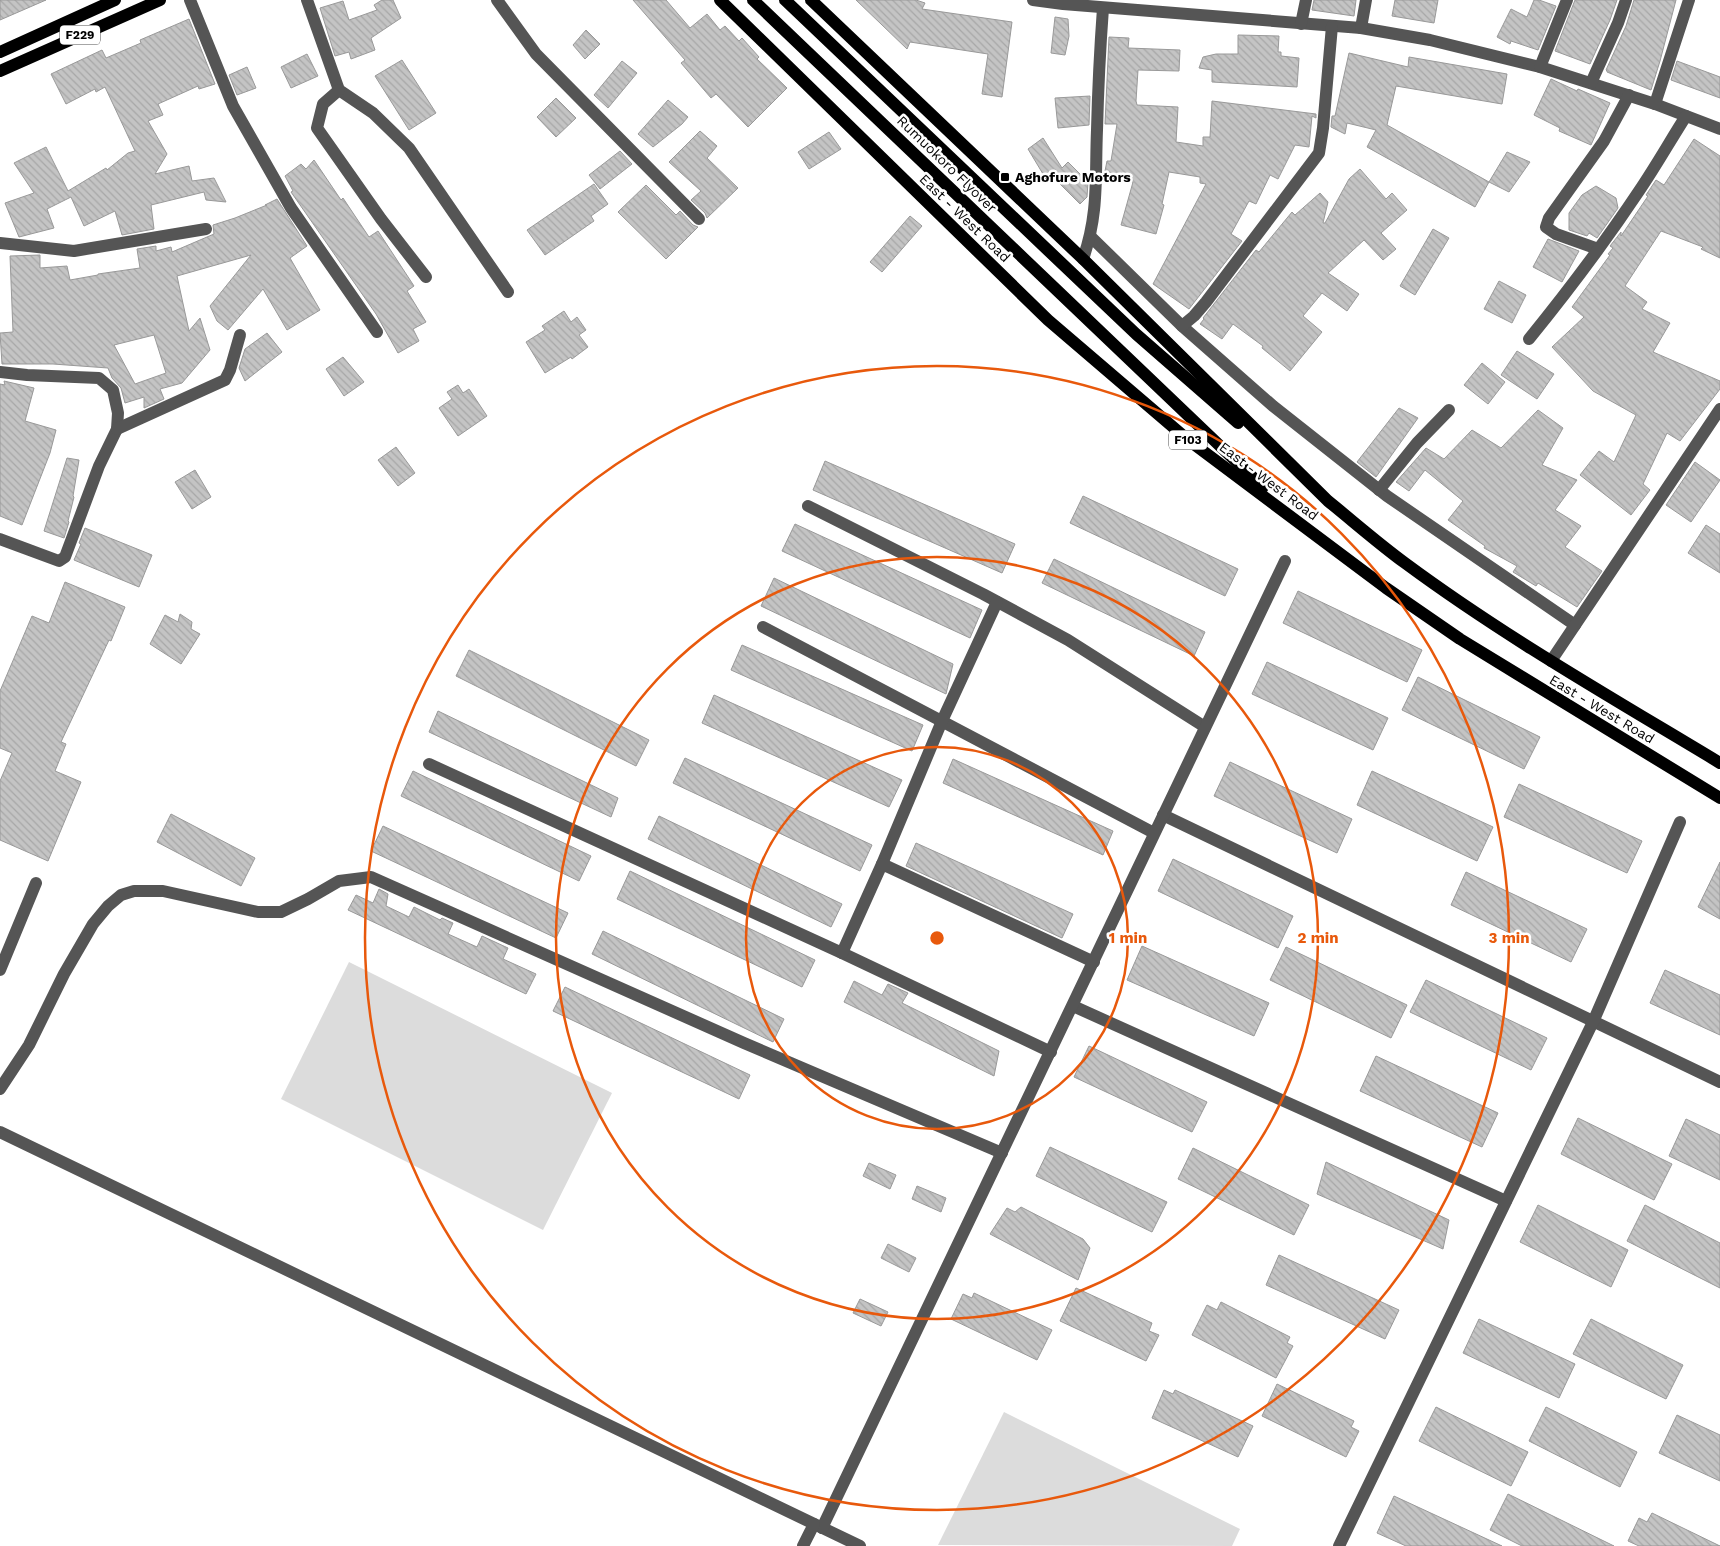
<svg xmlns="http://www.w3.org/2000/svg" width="1720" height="1546" viewBox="0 0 1720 1546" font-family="'Work Sans',sans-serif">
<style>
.pitch{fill:#dcdcdc}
.building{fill:url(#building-back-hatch);stroke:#999;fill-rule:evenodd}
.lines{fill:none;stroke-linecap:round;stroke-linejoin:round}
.minor{stroke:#555;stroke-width:12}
.major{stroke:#000;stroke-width:12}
.ring{fill:none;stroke:#e8590c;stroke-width:2.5}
.poi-dot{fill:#000;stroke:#fff;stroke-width:2}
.labels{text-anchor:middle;stroke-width:5;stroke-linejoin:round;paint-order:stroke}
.shield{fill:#fff;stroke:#4c4c4c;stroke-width:1}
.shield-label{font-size:12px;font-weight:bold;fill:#000}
.street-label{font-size:14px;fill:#000;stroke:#fff}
.poi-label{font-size:14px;font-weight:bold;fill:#000;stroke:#fff;text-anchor:start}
.centre{fill:#e8590c;stroke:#fff;stroke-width:2.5}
.ring-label{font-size:15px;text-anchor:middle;font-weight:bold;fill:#e8590c;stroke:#fff;stroke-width:5;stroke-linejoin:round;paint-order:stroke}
</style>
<defs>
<pattern id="building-back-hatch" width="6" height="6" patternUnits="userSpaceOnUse" patternTransform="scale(1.25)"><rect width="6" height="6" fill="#c4c4c4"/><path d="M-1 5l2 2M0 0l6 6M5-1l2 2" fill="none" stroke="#a7a7a7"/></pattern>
</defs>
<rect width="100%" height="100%" fill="#fff"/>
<g class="pitch">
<path d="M349,962L612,1093L543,1230L281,1099Z"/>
<path d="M1004,1412L1240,1529L1232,1546L938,1545Z"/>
</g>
<g class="building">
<path d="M0,0H46L0,20Z"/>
<path d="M382,0H393L401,18L371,38L375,50L351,59L349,52L335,56L320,8L343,1L349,20L377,10L374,5Z"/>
<path d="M633,0H666L690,28L707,14L720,30L725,26L739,41L742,38L759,57L757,59L787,88L748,127L716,94L711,98L681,63L685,60Z"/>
<path d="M856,0H916L925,3L922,9L1012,22L1002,97L982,94L988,54L910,42L907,49Z"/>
<path d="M1314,0H1356L1354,16L1312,10Z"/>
<path d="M1395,0H1438L1434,23L1392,16Z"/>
<path d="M1534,0H1539L1556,6L1538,50L1511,41L1510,44L1497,37L1511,9L1527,17Z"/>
<path d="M1575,0H1617L1610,20L1590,64L1555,51Z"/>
<path d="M1634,0H1676L1660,61L1651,90L1607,72V71L1606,70L1626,26Z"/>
<path d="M1055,17L1068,19L1069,36L1065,55L1051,53Z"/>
<path d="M189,19L215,84L199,89L198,86L158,104L163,115L148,121L167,154L155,174L189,166L192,181L214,178L226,202L206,200L204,192L151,205L154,229L122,235L115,211L84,226L71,197L47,209L54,228L19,237L5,203L34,193L14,163L46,147L68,191L106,168L107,170L128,153L135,151L105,87L96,92L95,89L66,104L51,74L102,50L106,58L141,43L140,40Z"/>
<path d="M586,30L600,44L585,59L573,45Z"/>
<path d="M1238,35L1279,36L1278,52H1281V56L1299,58L1297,87L1212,82V70L1199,68L1203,57L1216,54H1238Z"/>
<path d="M1109,37L1129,38L1128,48L1180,50L1179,71L1138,70L1136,101L1137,105L1178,107L1176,142L1203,146V137H1210L1212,101L1316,114V118L1312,116L1309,147L1295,145L1278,179L1270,175L1256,204L1249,201L1231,234L1242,241L1189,309L1153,284L1206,184L1200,183V177L1169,172L1162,204L1164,205L1156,234L1121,225L1133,182L1104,176L1107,161H1111L1117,124H1105Z"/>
<path d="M1349,53L1408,67L1409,57L1507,74L1502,104L1396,86L1387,125L1489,182L1475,207L1367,147L1376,130L1347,123L1345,134L1331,127L1332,116H1335Z"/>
<path d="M307,54L318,76L291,88L281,67Z"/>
<path d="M402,60L436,113L409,130L375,76Z"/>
<path d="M622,61L637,73L608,108L594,95Z"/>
<path d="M1677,61L1720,77V98L1671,80Z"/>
<path d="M247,67L256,88L237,95L229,75Z"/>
<path d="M1551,79L1577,91L1578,89L1610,103L1591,145L1559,131L1560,128L1534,115Z"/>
<path d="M1090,96L1089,125L1058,128L1055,98Z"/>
<path d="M556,98L576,118L556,137L537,117Z"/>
<path d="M668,100L688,117L682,124L653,147L638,134Z"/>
<path d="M700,131L717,146L707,158L738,188L707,218L705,213L691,200L701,191L669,162Z"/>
<path d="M829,132L841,149L809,169L798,152Z"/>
<path d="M1043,138L1062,168L1068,162L1088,182L1087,197L1080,204L1051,175L1046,179L1028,149Z"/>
<path d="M1694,139L1720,156V258L1701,249L1703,247L1661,231L1625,286L1647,302L1642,309L1670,323L1653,352L1720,381V389L1680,441L1667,433L1643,484L1650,490L1631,515L1580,475L1599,451L1614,462L1636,415L1593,391L1552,347L1584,317L1572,307L1610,255L1608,254L1613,248L1610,246L1621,232V236L1648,196L1646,195L1656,180L1664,185Z"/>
<path d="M620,151L632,164L600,189L589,175Z"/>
<path d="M1507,152L1530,162L1509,192L1489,182Z"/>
<path d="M314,160L341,200L343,198L369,237L378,231L414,286L407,291L426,322L413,329L419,341L398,353L376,314L291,192L293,191L285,176L301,164L306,169Z"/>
<path d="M1360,169L1386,199L1392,193L1407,210L1381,233L1396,249L1383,260L1364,240L1328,273L1359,294L1347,311L1322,293L1303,316L1322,332L1290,371L1262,348L1263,346L1233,324L1222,339L1200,324L1204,319L1203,318L1256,250L1259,252L1292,212L1295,215L1320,193L1328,202L1323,223H1325L1349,179Z"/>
<path d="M594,184L608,204L591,216L594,221L545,255L527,230Z"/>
<path d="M646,185L676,215L680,211L693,225L698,227L666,259L618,212Z"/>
<path d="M1596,186L1616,198L1618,208L1597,238L1589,233L1587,236L1569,230V213L1582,195Z"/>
<path d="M277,199L307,246L290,258L320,310L287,330L263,289L228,330L217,321L210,306L251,255L177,276L189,331L200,318L210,350L182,383L160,389L164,399L144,408V397L125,403L121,388L112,378L108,368L53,364H2L0,333L13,332L10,256L40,255V268L67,266L70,280L98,275V274L140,268L137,249L156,246V251L171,247L172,252L214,234L213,225L235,218L267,205H265ZM154,335L166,373L135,384L114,345Z"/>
<path d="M910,216L922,226L882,272L870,262Z"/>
<path d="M1433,229L1449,238L1415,295L1400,286Z"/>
<path d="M1548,239L1579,251L1562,282L1533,267Z"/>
<path d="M1499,281L1526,295L1512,323L1484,309Z"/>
<path d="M564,311L571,322L577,317L586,330L579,335L588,347L572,359L571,357L545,373L526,342L545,330L542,326Z"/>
<path d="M267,333L282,352L245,381L239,368L245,349Z"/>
<path d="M1517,351L1554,374L1537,399L1501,375Z"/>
<path d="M343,357L364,382L344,396L326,369Z"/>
<path d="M1482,363L1505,382L1488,404L1464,385Z"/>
<path d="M4,381L34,388L25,421L56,430L50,453L22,525L0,516V384L5,385Z"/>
<path d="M458,385L463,393L469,389L487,416L458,436L439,408L452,399L447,392Z"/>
<path d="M1399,408L1418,418L1376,477L1357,462Z"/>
<path d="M1538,410L1563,428L1542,465L1577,480L1555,510L1581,526L1565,547L1602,571L1577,607L1538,583L1536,586L1513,572L1517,566L1484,548L1485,546L1448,520L1463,501L1425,470L1409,491L1396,482L1426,448L1444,459L1472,430L1501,448Z"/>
<path d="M396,447L415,473L398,486L378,460Z"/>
<path d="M67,458L79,460L73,496L74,497L68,521L69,522L64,538L44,531Z"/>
<path d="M825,461L1015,544L1002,573L813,490Z"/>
<path d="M1695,462L1720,480L1691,522L1666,505Z"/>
<path d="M195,470L211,497L192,509L175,482Z"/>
<path d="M1083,496L1238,569L1225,596L1070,523Z"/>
<path d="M795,524L982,610L970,638L782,551Z"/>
<path d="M1706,525L1720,534V573L1688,553Z"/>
<path d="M85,528L152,555L139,587L74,560L81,544L79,543Z"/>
<path d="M1054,559L1205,632L1194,656L1042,583Z"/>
<path d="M774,578L953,664L946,694L761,606Z"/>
<path d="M65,582L125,607L111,641L109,640L61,742L66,744L55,771L81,782L48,861L0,840V781L12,753L0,748V691L32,616L49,623Z"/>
<path d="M1298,591L1422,650L1407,682L1283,623Z"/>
<path d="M180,614L192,622L191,629L200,634L181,664L150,644L165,615L178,622Z"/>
<path d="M742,645L923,725L912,751L731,670Z"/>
<path d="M469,650L649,740L636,766L456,676Z"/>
<path d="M1267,662L1388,718L1373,750L1252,694Z"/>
<path d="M1418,677L1540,737L1524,769L1402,710Z"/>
<path d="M714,695L902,780L889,807L702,723Z"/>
<path d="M438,711L618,798L611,817L429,732Z"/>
<path d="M685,758L872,845L860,871L673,783Z"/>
<path d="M953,759L1113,831L1103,855L943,783Z"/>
<path d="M1230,762L1352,819L1337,853L1214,796Z"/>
<path d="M413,771L591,856L579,881L401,796Z"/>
<path d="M1372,771L1493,827L1477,861L1357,805Z"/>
<path d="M1519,784L1642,841L1627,873L1504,817Z"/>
<path d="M171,814L255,858L241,886L157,842Z"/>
<path d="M659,816L842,904L831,927L648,839Z"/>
<path d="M383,826L568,913L556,938L371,851Z"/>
<path d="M916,843L1073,914L1062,938L906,866Z"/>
<path d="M1173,859L1293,916L1278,948L1158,891Z"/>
<path d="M1720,862V919L1698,907Z"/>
<path d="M630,871L815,960L802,987L617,899Z"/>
<path d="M1466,872L1587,929L1571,962L1451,905Z"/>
<path d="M379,889L388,894L386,906L409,917L414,907L440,920L442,918L453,923L448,934L477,947L482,936L508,948L503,959L536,974L526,994L348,910L356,895L373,903Z"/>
<path d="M603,931L784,1019L773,1042L592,954Z"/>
<path d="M1142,946L1269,1003L1254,1036L1127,980Z"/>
<path d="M1286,947L1407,1005L1391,1038L1270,980Z"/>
<path d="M1665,970L1720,995V1035L1650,1003Z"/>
<path d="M1426,980L1547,1038L1531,1070L1410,1012Z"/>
<path d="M854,981L882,995L888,984L908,993L902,1003L999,1051L994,1076L844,1002Z"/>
<path d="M565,987L750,1075L739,1099L553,1011Z"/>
<path d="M1089,1046L1207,1102L1192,1132L1074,1077Z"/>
<path d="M1376,1056L1498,1113L1482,1147L1360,1091Z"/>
<path d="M1578,1118L1672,1164L1654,1200L1561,1154Z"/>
<path d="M1686,1119L1720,1135V1180L1669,1156Z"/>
<path d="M1050,1147L1167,1202L1152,1232L1036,1176Z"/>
<path d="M1193,1148L1309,1205L1294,1235L1178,1179Z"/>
<path d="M1326,1162L1449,1220L1443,1249L1317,1194Z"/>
<path d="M869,1163L896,1175L890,1189L863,1176Z"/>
<path d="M917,1186L946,1198L941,1212L912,1199Z"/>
<path d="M1538,1205L1628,1250L1611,1287L1520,1242Z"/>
<path d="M1645,1205L1720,1243V1288L1627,1241Z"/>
<path d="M1021,1207L1083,1239L1090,1248L1078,1280L990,1234L1007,1208L1015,1212Z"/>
<path d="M888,1244L916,1258L909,1272L881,1258Z"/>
<path d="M1279,1255L1399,1310L1385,1339L1266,1285Z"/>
<path d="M1076,1288L1152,1323L1149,1331L1159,1335L1146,1361L1060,1321Z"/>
<path d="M974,1293L1052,1330L1037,1360L951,1319L963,1294L972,1298Z"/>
<path d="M860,1299L888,1312L881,1326L853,1313Z"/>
<path d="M1221,1302L1290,1337L1287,1343L1293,1346L1276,1378L1192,1335L1207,1305L1217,1310Z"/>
<path d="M1479,1319L1575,1364L1559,1398L1463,1353Z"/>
<path d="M1591,1319L1683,1365L1666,1399L1573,1354Z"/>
<path d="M1277,1384L1354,1421L1351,1427L1359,1431L1346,1457L1262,1416Z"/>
<path d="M1164,1390L1173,1394L1175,1390L1253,1426L1238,1457L1152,1418Z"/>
<path d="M1436,1407L1528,1452L1511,1486L1419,1441Z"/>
<path d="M1546,1407L1637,1452L1620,1487L1529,1441Z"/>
<path d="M1677,1415L1720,1435V1481L1659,1453Z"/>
<path d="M1508,1494L1614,1546H1522L1490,1530Z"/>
<path d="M1394,1496L1502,1546H1406L1377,1533Z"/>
<path d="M1652,1513L1720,1546H1639L1628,1541L1639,1518L1647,1522Z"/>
</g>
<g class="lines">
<g class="minor">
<path d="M190,0L233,106L291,208L377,332"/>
<path d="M307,0L339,90L373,113L409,148L508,292"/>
<path d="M497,0L536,54L699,219"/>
<path d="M1033,0L1063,4L1361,28L1430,40L1540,67L1655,104L1720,129"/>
<path d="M1301,24L1306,0"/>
<path d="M1361,28L1366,0"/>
<path d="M1540,67L1567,0"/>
<path d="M1591,83L1618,23L1626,0"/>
<path d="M339,90L323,104L317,128L381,219L426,277"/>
<path d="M1655,104L1689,0"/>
<path d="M1091,237L1182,326L1273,406L1387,496L1575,625"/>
<path d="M0,243L74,251L206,229"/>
<path d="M1598,249L1556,234L1546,227L1549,218L1604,141L1629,95"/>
<path d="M1083,259C1099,213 1095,178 1097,130C1098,89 1100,49 1103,8"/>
<path d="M1182,326L1194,316L1206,302L1319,153L1323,128L1332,26"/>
<path d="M1529,339C1568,291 1605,242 1639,191C1656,166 1670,141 1686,116"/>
<path d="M0,372L27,375L99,378L113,390L118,413L117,429L99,466L65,557L59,561L0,539"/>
<path d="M117,429L225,380L230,370L240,335"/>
<path d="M1379,490L1417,443L1449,410"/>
<path d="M808,506L983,594L1068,640L1205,727"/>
<path d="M763,627L1154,833"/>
<path d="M1551,661L1720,409"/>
<path d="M429,764L842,953L1051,1052"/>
<path d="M1163,815L1720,1082"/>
<path d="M882,864L942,721L997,602"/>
<path d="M842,953L882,864L1094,962"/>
<path d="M0,970L36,883"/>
<path d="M1073,1006L1506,1201"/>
<path d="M0,1089L29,1045L64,974L93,924L108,906L121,895L134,891H163L258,912H281L308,899L339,881L371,877L744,1043L1002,1153"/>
<path d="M0,1132L860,1546"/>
<path d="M822,1528L1285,561"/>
<path d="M803,1546L814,1524"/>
<path d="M1339,1546L1593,1022L1680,822"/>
</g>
<g class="major">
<path d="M720,0L1048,320L1187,439L1386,588L1460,639L1720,798"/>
<path d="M753,0L1263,487"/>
<path d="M785,0L1136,334L1238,423"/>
<path d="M811,0L1083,259L1328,501C1354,522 1379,544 1405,563C1505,637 1614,699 1720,763"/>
<path d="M0,52L115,0"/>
<path d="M0,71L160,0"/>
</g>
</g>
<g class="ring">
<circle cx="937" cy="938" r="191"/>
<circle cx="937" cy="938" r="381"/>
<circle cx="937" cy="938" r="572"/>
</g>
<rect class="poi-dot" x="1000" y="172" width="10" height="10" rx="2.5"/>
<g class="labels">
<g class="shield">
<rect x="60" y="25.5" width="40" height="19" rx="4"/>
<rect x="1169" y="430.5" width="38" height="19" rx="4"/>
</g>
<g class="shield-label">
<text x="80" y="39">F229</text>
<text x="1188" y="444">F103</text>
</g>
<g class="street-label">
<text transform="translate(947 164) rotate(44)" y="5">Rumuokoro Flyover</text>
<text transform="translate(965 218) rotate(44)" y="5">East - West Road</text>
<text transform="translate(1269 481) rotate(37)" y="5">East - West Road</text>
<text transform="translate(1602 709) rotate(31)" y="5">East - West Road</text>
</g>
<g class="poi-label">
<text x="1015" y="182">Aghofure Motors</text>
</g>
</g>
<circle cx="937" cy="938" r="8" class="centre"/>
<g class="ring-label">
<text x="1128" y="943">1 min</text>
<text x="1318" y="943">2 min</text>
<text x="1509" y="943">3 min</text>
</g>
</svg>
